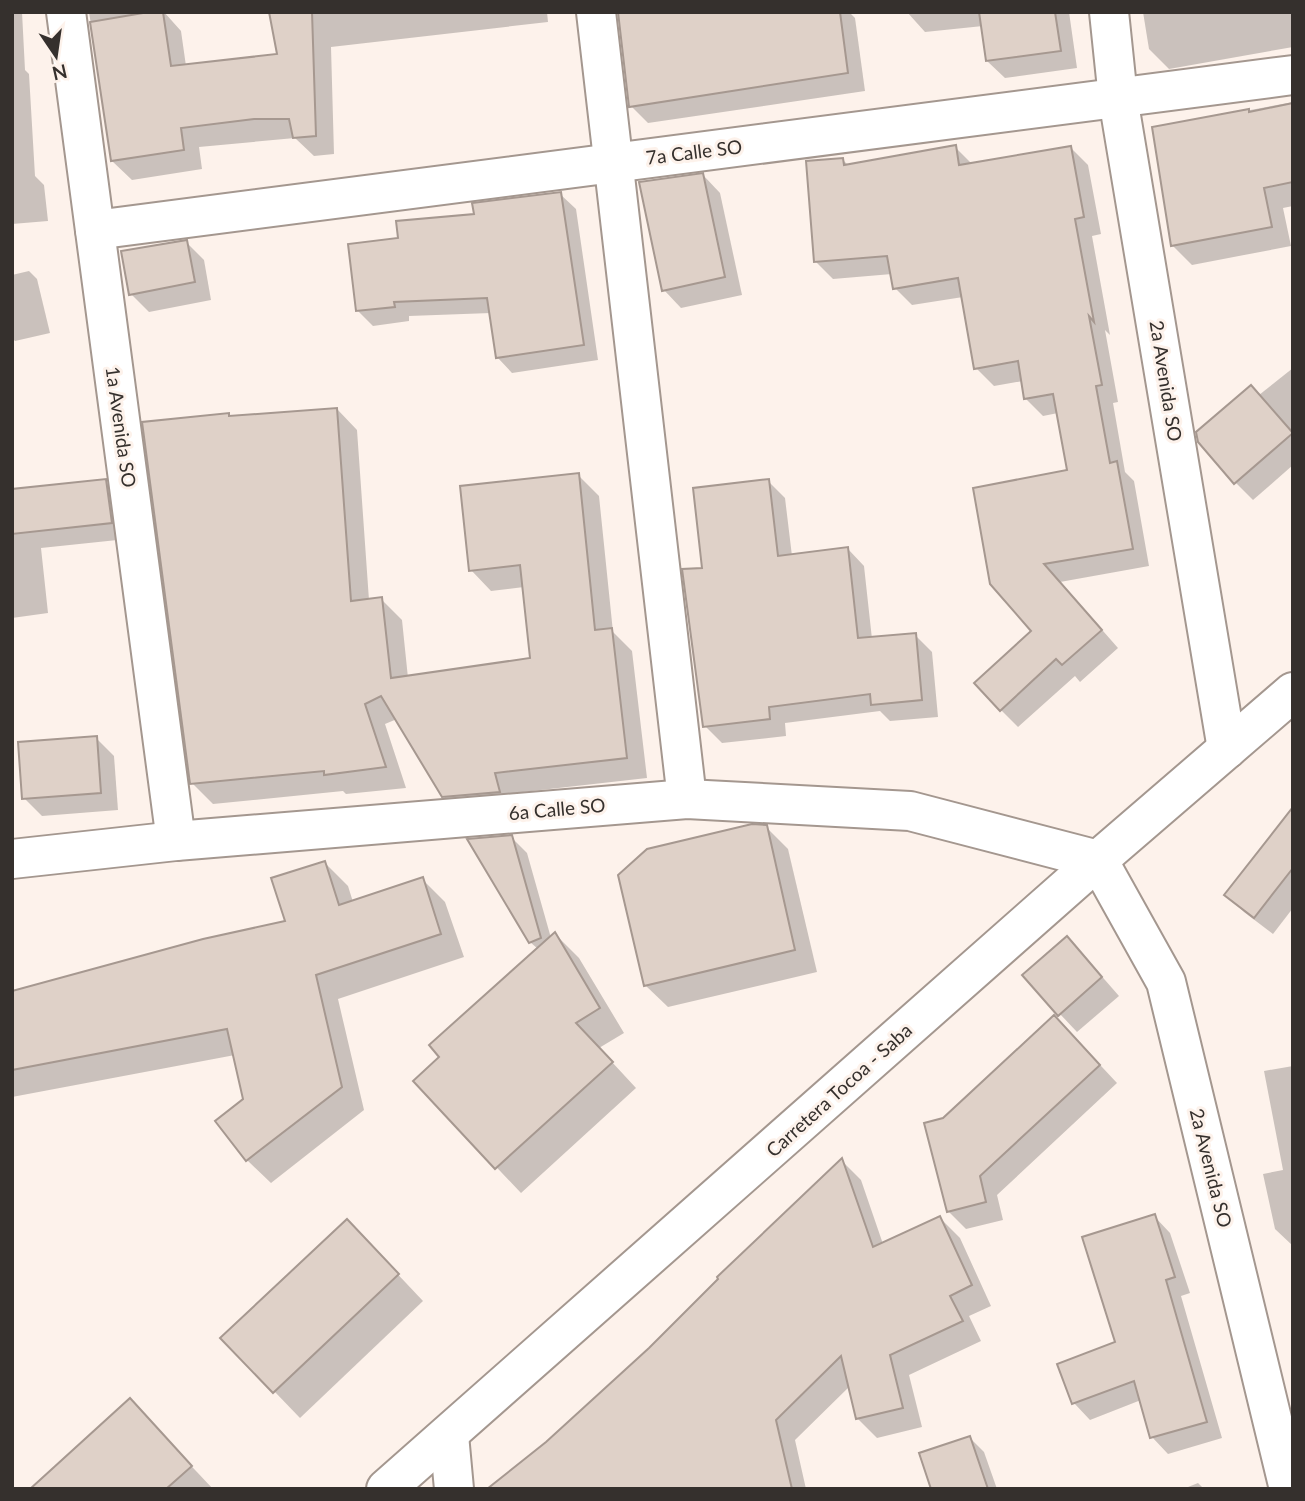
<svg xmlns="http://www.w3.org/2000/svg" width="1305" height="1501" viewBox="0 0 1305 1501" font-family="Lato,sans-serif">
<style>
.shadow{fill:#0003}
.building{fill:#dfd1c8;stroke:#a69890;stroke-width:2}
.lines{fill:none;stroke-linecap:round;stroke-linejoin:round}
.minor-casing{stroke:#a4978f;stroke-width:42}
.primary-casing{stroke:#a4978f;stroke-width:42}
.minor{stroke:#fff;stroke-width:38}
.primary{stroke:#fff;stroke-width:38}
.labels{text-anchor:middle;stroke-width:6;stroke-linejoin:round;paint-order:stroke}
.street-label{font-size:19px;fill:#35302d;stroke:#fdf2eb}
</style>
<rect width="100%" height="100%" fill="#fdf2eb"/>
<g class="shadow">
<path d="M12,12H22L25,70L29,74L35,176L44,185L48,221L12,224Z"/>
<path d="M89,12H164L181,31L186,66L279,55L271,12H547L548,22L331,47L334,154L314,156L295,138L199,147L202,169L132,180L112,161Z"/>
<path d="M757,12H849L855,18L865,91L648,123L631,106Z"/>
<path d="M907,12H1069L1077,68L1005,78L987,61L983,26L925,32Z"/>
<path d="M1143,12H1293V47L1169,69L1149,49Z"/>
<path d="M1293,102V206L1283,208L1291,246L1192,265L1172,245L1154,128Z"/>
<path d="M955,147L973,165L1070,147L1088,165L1101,234L1092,236L1110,335L1105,330L1118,402L1113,403L1125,472L1134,481L1149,566L1060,582L1118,648L1080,682L1075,676L1018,727L1001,710L1034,631L991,583L1069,472L1058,413L1043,416L1026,399L1023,381L994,386L976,368L963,297L912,305L895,288L892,274L833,279L815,261L843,160L849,166Z"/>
<path d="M703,175L720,193L742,295L681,308L664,290Z"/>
<path d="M560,194L576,209L598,360L512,373L497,357L491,313L409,316V321L373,326L358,311L400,240L476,216Z"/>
<path d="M186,242L204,260L211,300L149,312L131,294Z"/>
<path d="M29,271L37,279L50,333L15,341L12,338V275Z"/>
<path d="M1293,368V465L1253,500L1235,482L1259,395Z"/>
<path d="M337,409L357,430L369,600L381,599L402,620L408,678L532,660L524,587L491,591L471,570L578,475L599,496L613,632L632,651L647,778L514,793L520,813L464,817L443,796L397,719L385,724L406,788L346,794L343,791L213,804L192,783L228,415L232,418Z"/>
<path d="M105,481L122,498L127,539L41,548L48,613L12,618V491Z"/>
<path d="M768,481L785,498L792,556L848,549L864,566L872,639L915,635L932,652L938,717L890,721L880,711L785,723L786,736L722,743L705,726L704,569Z"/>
<path d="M96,738L114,756L118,810L42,816L24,798Z"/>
<path d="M766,827L788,849L817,972L668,1007L645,985Z"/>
<path d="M511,837L527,853L551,938L555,934L579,958L624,1033L599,1048L636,1088L521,1193L415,1081L441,1058L538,949L530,942Z"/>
<path d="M1293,852V908L1273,934L1244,912L1227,895Z"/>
<path d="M325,863L348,886L353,902L422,879L445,902L464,957L338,999L364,1110L271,1183L247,1160L217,1121L245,1100L235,1055L12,1097V993L287,923Z"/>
<path d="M1084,956L1119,996L1077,1032L1060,1014Z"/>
<path d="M1072,1035L1117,1083L997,1195L1003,1220L966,1229L948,1211L943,1120Z"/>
<path d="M1293,1066V1246L1275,1229L1263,1174L1283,1170L1264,1071Z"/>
<path d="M842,1161L861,1180L883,1244L940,1218L960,1238L991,1306L969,1316L981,1341L909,1375L922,1427L877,1438L857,1418L850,1386L795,1440L806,1489H729L547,1443L650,1349Z"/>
<path d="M1154,1216L1170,1233L1190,1293L1181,1296L1222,1438L1168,1454L1152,1437L1141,1400L1090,1420L1074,1403L1060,1365L1118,1343Z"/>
<path d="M372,1247L423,1301L300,1418L223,1338Z"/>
<path d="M130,1401L213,1489H32Z"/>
<path d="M970,1438L984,1452L997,1489H933Z"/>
<path d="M1198,1483L1204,1489H1183Z"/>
</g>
<g class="building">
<path d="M149,12H163L171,66L277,54L269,12H312L316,136L293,138L289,119H254L181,128L184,150L111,161L90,22Z"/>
<path d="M618,12H840L848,73L629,107Z"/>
<path d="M979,12H1055L1061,51L986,61Z"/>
<path d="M1293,103V182L1264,188L1272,227L1171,246L1152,127L1249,109V112Z"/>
<path d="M956,145L959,165L1071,146L1084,217L1075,219L1094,322L1089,316L1102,385L1096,386L1110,463L1117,461L1133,549L1044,564L1102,630L1062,665L1056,659L1000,711L974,683L1031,631L990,584L973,488L1067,470L1053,394L1024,399L1018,361L974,369L958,278L893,289L887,256L814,262L806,161L843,158L844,165Z"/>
<path d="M703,173L725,277L662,291L639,182Z"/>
<path d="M561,192L584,345L496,358L487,298L394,302L395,307L356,311L348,244L398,238L396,221L474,214L472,203Z"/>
<path d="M187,240L195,282L129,295L121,251Z"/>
<path d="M1251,385L1293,433L1234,484L1198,442L1196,432Z"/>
<path d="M337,408L351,601L382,597L391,678L530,658L520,565L469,571L460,486L579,473L595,630L612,628L627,758L495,773L500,792L442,797L381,696L365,704L386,767L324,775V771L190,784L142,422L229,413V416Z"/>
<path d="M106,479L112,523L12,534V489Z"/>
<path d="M769,479L778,556L848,547L858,638L916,633L922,700L871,705L870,694L769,707L770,719L703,727L682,569L702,568L693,488Z"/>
<path d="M97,736L101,793L22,799L18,742Z"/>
<path d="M1293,807V868L1254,918L1224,895Z"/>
<path d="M752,824L767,825L795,950L644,986L618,875L647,849Z"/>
<path d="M512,835L541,938L529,943L467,839Z"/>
<path d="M325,861L339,905L423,877L441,934L316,975L342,1087L246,1161L215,1121L243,1099L227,1029L12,1070V991L203,939L285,921L271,878Z"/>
<path d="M555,932L600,1008L576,1023L613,1062L495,1169L413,1081L439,1057L429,1045Z"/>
<path d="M1067,936L1102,977L1058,1016L1022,975Z"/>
<path d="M1054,1015L1100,1065L980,1176L986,1202L947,1212L924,1123L943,1118Z"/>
<path d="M842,1158L873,1247L940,1216L972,1285L950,1296L963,1321L890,1355L903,1408L856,1419L841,1356L776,1420L792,1489H487L546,1442L649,1348L718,1279L717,1277Z"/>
<path d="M1155,1214L1175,1277L1166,1280L1207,1422L1150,1438L1134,1381L1072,1404L1057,1364L1115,1342L1082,1237Z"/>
<path d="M347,1219L399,1274L273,1393L220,1338Z"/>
<path d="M130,1398L192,1466L166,1489H30Z"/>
<path d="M970,1436L988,1489H931L919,1453Z"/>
</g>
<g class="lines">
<g class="minor-casing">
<g id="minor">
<path d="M66,12L176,841"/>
<path d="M596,12L687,799"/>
<path d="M1109,12L1118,98L1227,749"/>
<path d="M95,230L1293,75"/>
<path d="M12,859L176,841L687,799L910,811L1098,860L1166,982L1289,1489"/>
<path d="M449,1435L454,1489"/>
</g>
</g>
<g class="primary-casing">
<path id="primary" d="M386,1489L1098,860L1293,692"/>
</g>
<use href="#minor" class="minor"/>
<use href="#primary" class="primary"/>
</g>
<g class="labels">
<g class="street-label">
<text transform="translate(694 152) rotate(-7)" y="7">7a Calle SO</text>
<text transform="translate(1166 381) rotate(81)" y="7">2a Avenida SO</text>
<text transform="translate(121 427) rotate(82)" y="7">1a Avenida SO</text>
<text transform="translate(557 809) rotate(-5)" y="7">6a Calle SO</text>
<text transform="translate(839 1090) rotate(-42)" y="7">Carretera Tocoa - Saba</text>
<text transform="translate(1211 1168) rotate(76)" y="7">2a Avenida SO</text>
</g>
</g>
<rect width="1305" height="1501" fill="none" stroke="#35302d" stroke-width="28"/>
<g transform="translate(56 56) rotate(167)" stroke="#fdf2eb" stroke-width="5" paint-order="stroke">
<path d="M0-5L12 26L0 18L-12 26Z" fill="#35302d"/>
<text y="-10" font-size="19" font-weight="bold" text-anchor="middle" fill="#35302d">N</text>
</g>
</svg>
